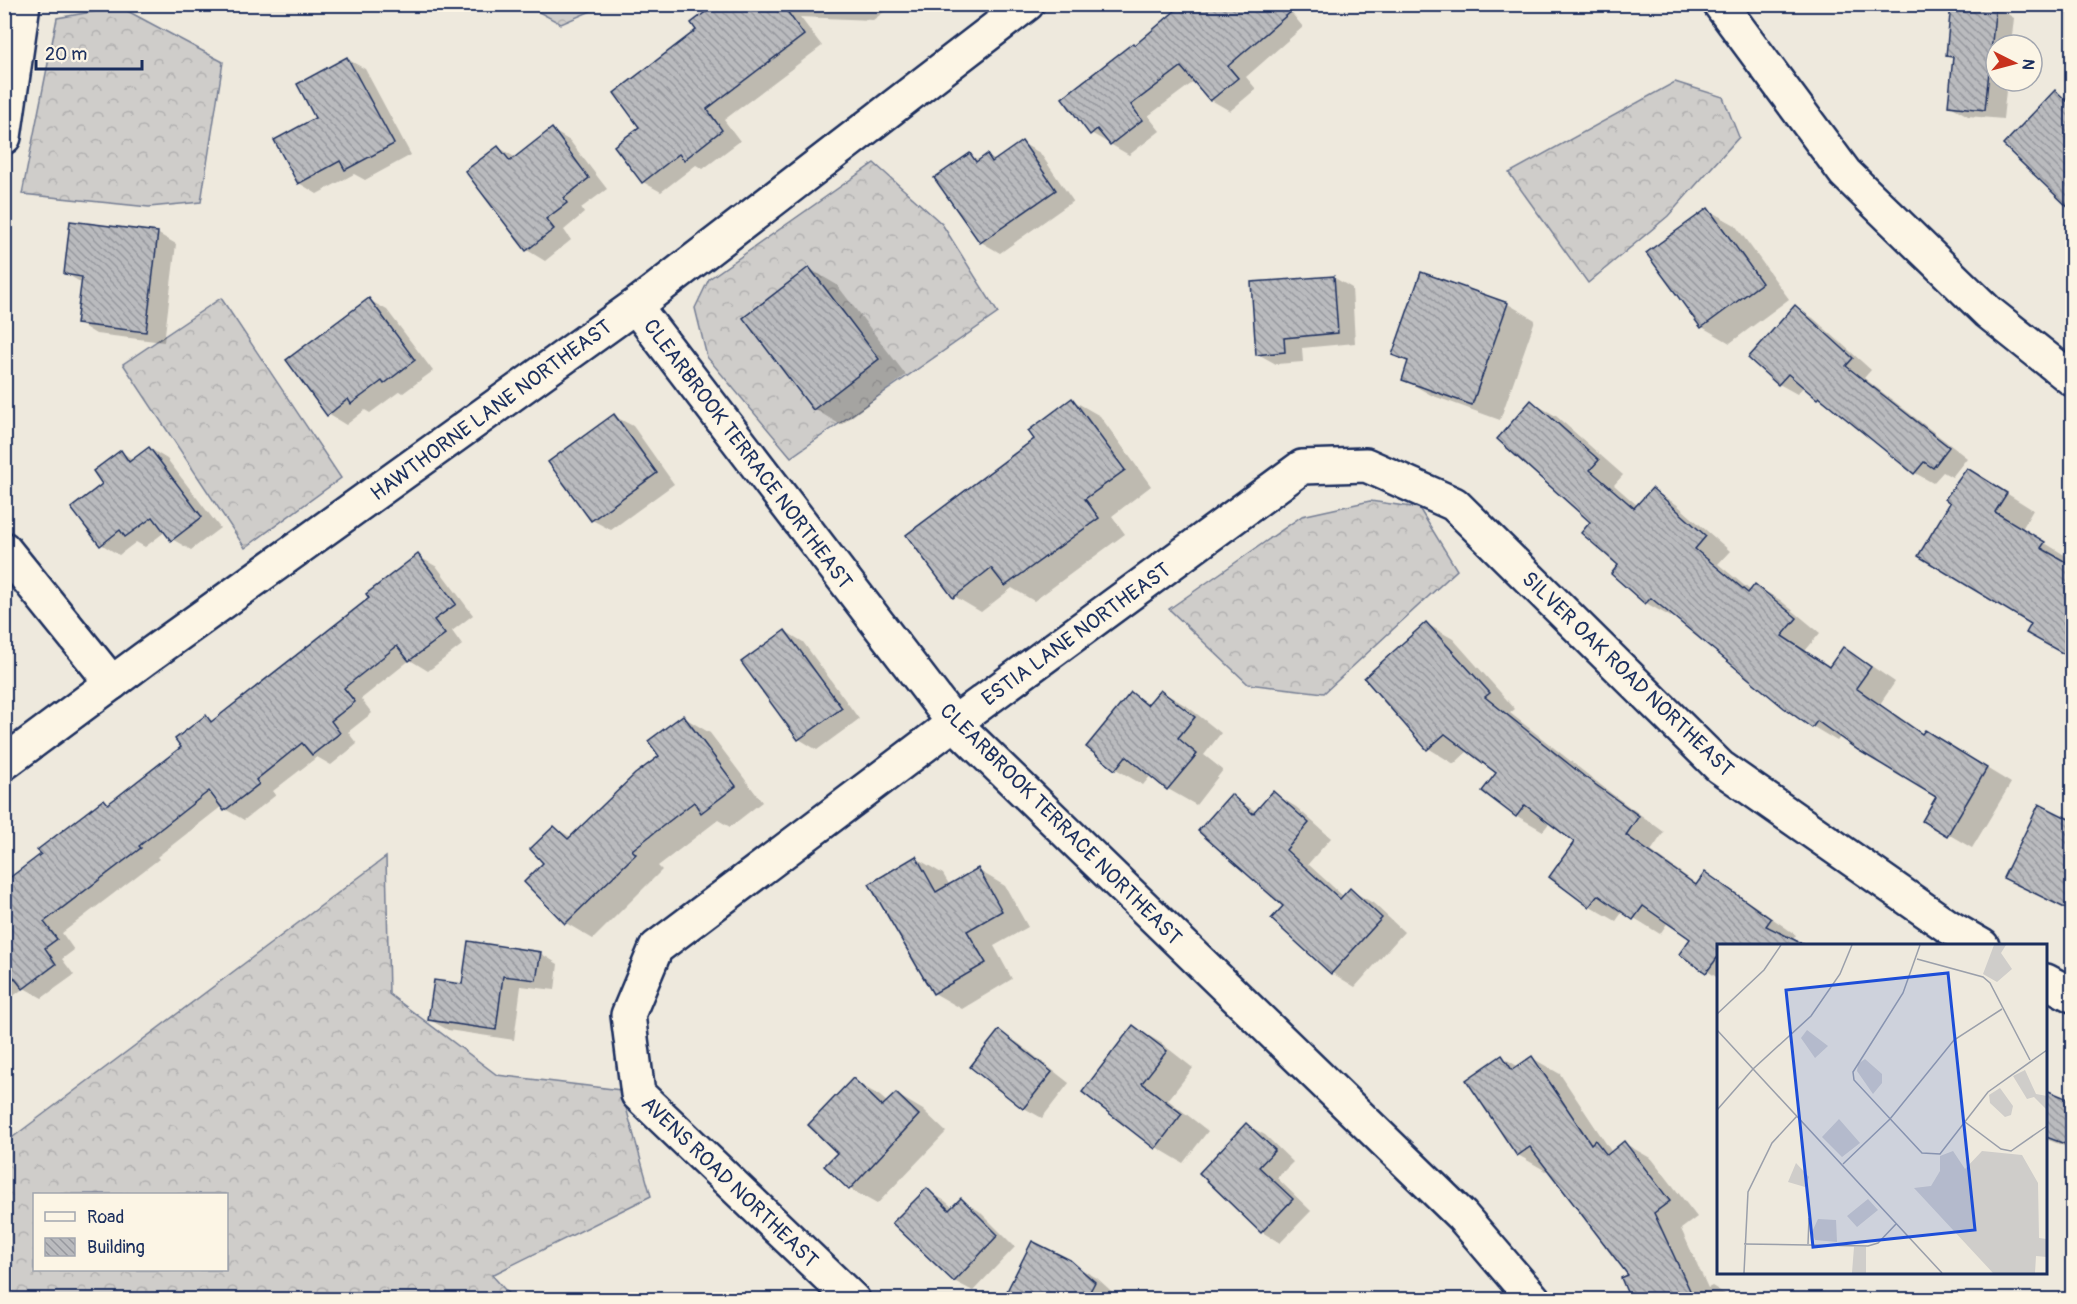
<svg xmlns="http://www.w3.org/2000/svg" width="2077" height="1304" viewBox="0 0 2077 1304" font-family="Pangolin,sans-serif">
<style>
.forest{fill:url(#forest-crowns);stroke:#757e94;stroke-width:1.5;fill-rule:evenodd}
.shadow{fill:#0003}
.building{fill:url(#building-back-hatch);stroke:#1b2f5e;stroke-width:1.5}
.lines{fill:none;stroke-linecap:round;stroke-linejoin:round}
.minor-casing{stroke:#1b2f5e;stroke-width:38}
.tertiary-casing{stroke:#1b2f5e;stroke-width:38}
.minor{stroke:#fcf5e5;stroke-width:33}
.tertiary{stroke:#fcf5e5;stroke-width:33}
.labels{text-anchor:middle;stroke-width:4.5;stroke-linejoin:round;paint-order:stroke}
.street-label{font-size:21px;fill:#1b2f5e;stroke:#fcf5e5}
.inset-road{fill:none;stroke:#9a9faa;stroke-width:1.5}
.view{fill:#1d4ed8;fill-opacity:0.15;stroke:#1d4ed8;stroke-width:3}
.inset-edge{fill:none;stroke:#1b2f5e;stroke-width:3}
</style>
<defs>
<pattern id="forest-crowns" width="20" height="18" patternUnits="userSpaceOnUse" patternTransform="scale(1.5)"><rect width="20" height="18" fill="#cfcdca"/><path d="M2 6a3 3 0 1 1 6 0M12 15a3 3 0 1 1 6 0" fill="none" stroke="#b1b0b0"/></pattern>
<pattern id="building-back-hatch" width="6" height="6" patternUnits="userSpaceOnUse" patternTransform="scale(1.5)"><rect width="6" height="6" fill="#babbbe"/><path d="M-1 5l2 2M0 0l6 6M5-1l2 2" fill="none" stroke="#96989e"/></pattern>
</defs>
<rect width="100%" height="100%" fill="#eee9dd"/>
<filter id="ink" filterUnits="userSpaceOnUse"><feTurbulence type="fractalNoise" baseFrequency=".0167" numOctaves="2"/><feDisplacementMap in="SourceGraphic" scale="12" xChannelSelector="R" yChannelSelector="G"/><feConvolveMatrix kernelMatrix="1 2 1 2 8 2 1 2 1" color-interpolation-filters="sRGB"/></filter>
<g filter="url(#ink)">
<g class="forest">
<path d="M526,5H605L561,24Z"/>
<path d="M120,7L223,62L201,202L149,207L22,194L57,18Z"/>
<path d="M1675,82L1723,97L1739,137L1668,216L1588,283L1509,173Z"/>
<path d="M874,163L942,224L998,313L791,457L707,357L695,308L709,279Z"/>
<path d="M221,298L341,478L245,548L123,364Z"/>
<path d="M1370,501L1419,508L1457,570L1324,693L1248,684L1169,609L1302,516Z"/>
<path d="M386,857L389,994L497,1075L621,1090L651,1196L492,1275L513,1299L5,1300V1143ZM34,1194H226V1270H34Z"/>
</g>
<g class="shadow">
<path d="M707,4H895L873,20L800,17L822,46L724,120L740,141L703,169L696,165L661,192L643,182L698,31L711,10Z"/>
<path d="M1284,4L1303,27L1246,77L1256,89L1230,111L1211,100L1195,81L1148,116L1160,131L1129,155L1091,133L1136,46Z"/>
<path d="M1996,7L2014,18L2011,45H1996V81H2007L2003,119L1968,116L1949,105L1954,59L1947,56Z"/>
<path d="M347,59L365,69L411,155L365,180L354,174L317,194L299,183L317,119Z"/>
<path d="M2055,92L2072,102V210Z"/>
<path d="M552,130L570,141L607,189L581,208L584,213L564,230L571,240L545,261L527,250L498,147L516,158Z"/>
<path d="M1022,143L1040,153L1073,201L1000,253L981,242L936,178L970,155L980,161L987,156L996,161Z"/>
<path d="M1708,210L1735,225L1789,299L1730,343L1702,327L1648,253Z"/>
<path d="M157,233L176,244L164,342L96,334L78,323L82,283L65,273Z"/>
<path d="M810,269L837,285L906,375L841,425L814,409Z"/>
<path d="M1422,274L1508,304L1535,320L1500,420L1431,395L1403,379L1409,363L1394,354Z"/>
<path d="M1333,277L1352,288L1355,343L1302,348L1303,362L1276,364L1258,354Z"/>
<path d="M369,300L387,310L433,371L403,393L400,391L370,413L365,410L346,425L328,414Z"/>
<path d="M1795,307L1813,318L1871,370L1864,378L1967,458L1952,477L1943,472L1933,483L1915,473L1836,409L1818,398L1804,386L1797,394L1779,384Z"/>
<path d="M1072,400L1100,416L1151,486L1112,516L1125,534L1034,601L1012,588L981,612L954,596Z"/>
<path d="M1531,402L1556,416L1623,475L1614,485L1638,506L1652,490L1676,504L1730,551L1718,564L1751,591L1756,586L1780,600L1820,633L1805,651L1830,668L1843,649L1867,663L1895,682L1880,704L1924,734L1950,746L2011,783L1972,848L1924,820L1938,796L1841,736L1837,741L1812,726L1673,614L1671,617L1646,603L1613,573L1620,565L1592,522Z"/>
<path d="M614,416L633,426L674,484L611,530L592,520Z"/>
<path d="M149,448L167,459L220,528L191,550L172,539L166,531L145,547L136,542L119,555L101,544L105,484L121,452L134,460Z"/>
<path d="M1995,486L2033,510L2022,529L2071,559L2033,624L1920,555Z"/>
<path d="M418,556L437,567L473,615L452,631L462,645L428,671L410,660L361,699L372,713L348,732L357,744L331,765L317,757L273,791L276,795L244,820L225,809L222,806L157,857L159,859L62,933L74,950L62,959L74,975L42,998L24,988L4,1003V883L43,854L104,801L110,804L183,747L206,717L214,722L372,598Z"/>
<path d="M1427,624L1453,639L1515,709L1510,713L1612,794L1664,832L1651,851L1698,885L1705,874L1732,890L1796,935L1792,941L1801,946H1718V978L1681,954L1692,939L1668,922L1660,934L1623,911L1616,921L1590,906L1551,877L1576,842L1550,822L1543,831L1517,816L1484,791L1498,773L1469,750L1454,764L1428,748Z"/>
<path d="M785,631L803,642L859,719L817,750L799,739L743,662Z"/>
<path d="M1161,691L1188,707L1221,733L1204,755L1223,770L1196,805L1168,789L1151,775L1143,785L1116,769L1131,694L1150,705Z"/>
<path d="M683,717L710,733L762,802L730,827L718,820L658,866L662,870L593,939L566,923L526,882L545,863L555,828L571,837L661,756Z"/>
<path d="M1273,793L1296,807L1331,838L1308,864L1344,897L1350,890L1373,903L1404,932L1355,987L1332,973L1273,919L1285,905L1231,796L1257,812Z"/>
<path d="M2072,823V913L2005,877Z"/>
<path d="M916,858L943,874L950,886L978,870L1005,886L1028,927L994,946L1012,979L962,1009L934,993Z"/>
<path d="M540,953L558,964L555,990L521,986L514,1040L448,1030L430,1020L463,986Z"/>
<path d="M1134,1027L1161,1043L1193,1068L1168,1100L1208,1131L1183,1163L1156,1147L1084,1092Z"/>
<path d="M1000,1032L1018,1043L1069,1083L1042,1118L1024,1108Z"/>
<path d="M1502,1057L1519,1067L1532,1058L1560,1074L1611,1151L1613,1152L1624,1143L1652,1159L1697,1217L1681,1229L1708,1288L1712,1286L1735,1300H1631L1622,1278L1630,1275L1549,1169L1546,1171L1518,1155L1468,1081Z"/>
<path d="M853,1080L880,1096L888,1103L896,1094L923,1110L946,1132L877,1204L850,1189Z"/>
<path d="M2046,1092L2072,1103V1149L2046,1139Z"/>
<path d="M1247,1125L1265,1135L1293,1162L1277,1178L1311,1211L1280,1243L1262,1232L1201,1173Z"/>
<path d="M927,1190L945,1201L953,1208L961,1200L979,1211L1015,1247L973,1291L954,1281Z"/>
<path d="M1033,1243L1097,1278L1121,1300H1004Z"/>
</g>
<g class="building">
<path d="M716,4H782L804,35L707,109L722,130L684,160L679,154L642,183L614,146L639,127L614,93L696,30L691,23Z"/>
<path d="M1183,4H1300L1228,66L1238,78L1210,101L1181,67L1131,105L1142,120L1110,145L1097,129L1090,135L1062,98L1133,43L1135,45Z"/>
<path d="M1951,4H1996L1985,110L1948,106L1953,57L1946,56Z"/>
<path d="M347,57L394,144L345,170L340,161L298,184L274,140L315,118L297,84Z"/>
<path d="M2055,90L2073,107V212L2003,145Z"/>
<path d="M552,128L589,178L564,198L567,203L546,219L554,229L526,251L465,171L498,146L510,161Z"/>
<path d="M1022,141L1056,190L980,243L934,178L970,153L976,162L987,154L992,162Z"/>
<path d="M1708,208L1762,283L1701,328L1646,253Z"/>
<path d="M70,221L158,232L146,332L76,324L82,277L64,274Z"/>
<path d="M809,267L879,359L813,410L743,318Z"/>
<path d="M1421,272L1508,303L1472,405L1402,380L1408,361L1392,355Z"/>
<path d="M1334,276L1338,333L1284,338L1285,352L1256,355L1251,282Z"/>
<path d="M369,298L415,360L384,384L382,381L351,404L348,399L327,416L286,360Z"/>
<path d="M1795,305L1853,358L1846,366L1949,447L1933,468L1924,462L1914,474L1819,397L1817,399L1788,374L1778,385L1748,358Z"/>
<path d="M1072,398L1125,470L1085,499L1099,518L1005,586L991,568L953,598L906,535L1034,439L1028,431Z"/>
<path d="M1531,400L1599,460L1590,470L1634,508L1652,488L1706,536L1695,549L1748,593L1755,584L1797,618L1782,636L1829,667L1843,647L1871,667L1856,688L1922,734L1925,730L1987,768L1947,836L1922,821L1936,797L1858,750L1817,721L1812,728L1784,708L1651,598L1645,604L1611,574L1618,565L1581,533L1590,522L1497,439Z"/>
<path d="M614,414L657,473L591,521L548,462Z"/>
<path d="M149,447L202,517L171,541L153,517L125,537L120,530L100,546L71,508L102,484L93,471L121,450L129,462Z"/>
<path d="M1967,468L2007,493L1995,512L2045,542L2041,548L2073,566V659L2026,633L2031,624L1918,556L1950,503L1945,499Z"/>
<path d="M418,554L456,604L434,620L445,634L409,661L397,646L344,688L355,702L331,721L340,733L312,755L302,743L256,780L259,784L224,811L209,791L139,846L141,848L44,922L57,939L45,948L56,964L23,989L4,965V882L41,854L37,850L104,799L108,804L181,747L175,739L206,715L211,722L369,598L366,594Z"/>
<path d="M1426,622L1490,693L1485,697L1585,777L1639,816L1626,835L1696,885L1705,872L1771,919L1766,926L1805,945H1719V959L1717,958L1706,973L1679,954L1690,939L1643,906L1633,920L1598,895L1589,907L1549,877L1574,842L1525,805L1516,817L1482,791L1496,773L1445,734L1427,750L1364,678Z"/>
<path d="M785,630L842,708L798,740L741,662Z"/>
<path d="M1160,690L1195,717L1178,738L1197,754L1167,790L1126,756L1115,770L1086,747L1131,692L1147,705Z"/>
<path d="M683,715L736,786L701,813L694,802L632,850L636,854L565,924L524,882L543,863L530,849L554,826L568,839L635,774L659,756L648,741Z"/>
<path d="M1273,791L1309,823L1286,850L1340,899L1350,888L1382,918L1331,974L1271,919L1283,906L1198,831L1231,794L1253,814Z"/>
<path d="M2039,804L2073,821V912L2003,878Z"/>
<path d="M916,856L936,892L978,868L1002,911L967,931L986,963L933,994L869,884Z"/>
<path d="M468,941L541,952L536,980L503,976L496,1030L428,1020L434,980L462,984Z"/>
<path d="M1133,1025L1167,1051L1142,1083L1182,1114L1155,1149L1082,1092Z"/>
<path d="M999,1030L1052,1072L1023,1109L970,1067Z"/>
<path d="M1502,1055L1512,1070L1532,1056L1591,1144L1595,1140L1607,1155L1624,1141L1670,1201L1654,1213L1694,1299H1630L1621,1278L1628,1275L1530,1147L1517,1156L1466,1080Z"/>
<path d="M853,1078L882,1106L896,1093L919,1115L849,1190L824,1166L837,1153L808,1125Z"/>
<path d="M2046,1090L2073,1101V1147L2046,1137Z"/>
<path d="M1246,1123L1275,1150L1259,1167L1293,1199L1261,1233L1199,1173Z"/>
<path d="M927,1188L949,1210L961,1198L998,1235L954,1282L892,1223Z"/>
<path d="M1032,1241L1070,1260L1095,1282L1086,1299H1003Z"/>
</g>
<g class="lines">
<g class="minor-casing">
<g id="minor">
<path d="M4,137L23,4"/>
<path d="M635,306L954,723L1462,1216L1534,1300"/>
<path d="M4,549L112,683"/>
<path d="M4,763L144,659L635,306L1027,4"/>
<path d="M2046,981L2072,995"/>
<path d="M853,1300L638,1094L628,1015L656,948L954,723L1302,467L1366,465L1454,504L1720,767L1949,927L1982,946"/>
</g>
</g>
<g class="tertiary-casing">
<path id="tertiary" d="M1720,4L1845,173L1988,312L2072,379"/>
</g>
<use href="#minor" class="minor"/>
<use href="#tertiary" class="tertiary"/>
</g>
</g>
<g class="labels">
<g class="street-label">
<text transform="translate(491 410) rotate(-36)" y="7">HAWTHORNE LANE NORTHEAST</text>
<text transform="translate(748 454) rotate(53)" y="7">CLEARBROOK TERRACE NORTHEAST</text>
<text transform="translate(1076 634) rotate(-36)" y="7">ESTIA LANE NORTHEAST</text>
<text transform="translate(1628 674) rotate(44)" y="7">SILVER OAK ROAD NORTHEAST</text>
<text transform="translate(1061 824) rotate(45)" y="7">CLEARBROOK TERRACE NORTHEAST</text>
<text transform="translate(730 1182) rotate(44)" y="7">AVENS ROAD NORTHEAST</text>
</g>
</g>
<g transform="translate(1717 944)">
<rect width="330" height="330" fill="#eee9dd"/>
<path d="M277,1H289L284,9L295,25L280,38L266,30ZM90,86L111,102L98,114L84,94ZM148,115L165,130V139L156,150L140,127L141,120ZM308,126L319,150L330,152V166L317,153L310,155L296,132ZM283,144L296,162L294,171L288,173L273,159L272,151ZM122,175L143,199L125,213L105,193ZM236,207L248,225L265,207L305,211L321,239L322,294L330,295V313L319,312L318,329H276L197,244L214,242L223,227V212ZM79,219L92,233L88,243L71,238ZM151,255L161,266L140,283L130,272ZM101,275L119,276L120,298L98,296L95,288ZM137,303H149V329H135Z" fill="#cfcdca"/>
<path class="inset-road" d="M203,1L186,49L136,128L137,136L205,209L223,210L271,148L330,106M200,15L266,33L273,39L313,116M0,70L47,26L64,1M0,86L225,329M0,166L36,125L94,72L123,30L135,1M248,178L284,205L294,207L330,182M126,220L173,175L237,96L285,65M27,300L151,302L161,299L179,280M91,300L92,274M27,329L31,248L55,199L80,172"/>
<path class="view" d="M231,29L258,286L96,303L69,46Z"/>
<rect width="330" height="330" class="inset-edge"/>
</g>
<rect width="2077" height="1304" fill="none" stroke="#fcf5e5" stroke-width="24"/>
<rect x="12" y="12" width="2053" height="1280" fill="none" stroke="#1b2f5e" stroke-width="2" filter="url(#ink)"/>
<rect x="33" y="1193" width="195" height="78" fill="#fcf5e5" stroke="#a2a6af" stroke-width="1.5"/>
<rect x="45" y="1212" width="30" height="9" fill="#fcf5e5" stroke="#a2a6af" stroke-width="1.5"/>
<text x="87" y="1223" font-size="18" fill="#1b2f5e">Road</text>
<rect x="45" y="1238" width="30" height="18" fill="url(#building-back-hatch)" stroke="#a2a6af" stroke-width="1.5"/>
<text x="87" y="1253" font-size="18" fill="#1b2f5e">Building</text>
<g transform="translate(2014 63) rotate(96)"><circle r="28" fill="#fcf5e5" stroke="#a2a6af" stroke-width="1.5"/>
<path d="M0-4.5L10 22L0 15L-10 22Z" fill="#c8321e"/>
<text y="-9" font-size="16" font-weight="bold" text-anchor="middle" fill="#1b2f5e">N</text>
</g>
<path d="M36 60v9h106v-9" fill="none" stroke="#1b2f5e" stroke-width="3"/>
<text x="45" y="60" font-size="18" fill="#1b2f5e" stroke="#fcf5e5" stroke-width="4.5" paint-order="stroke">20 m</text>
</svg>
